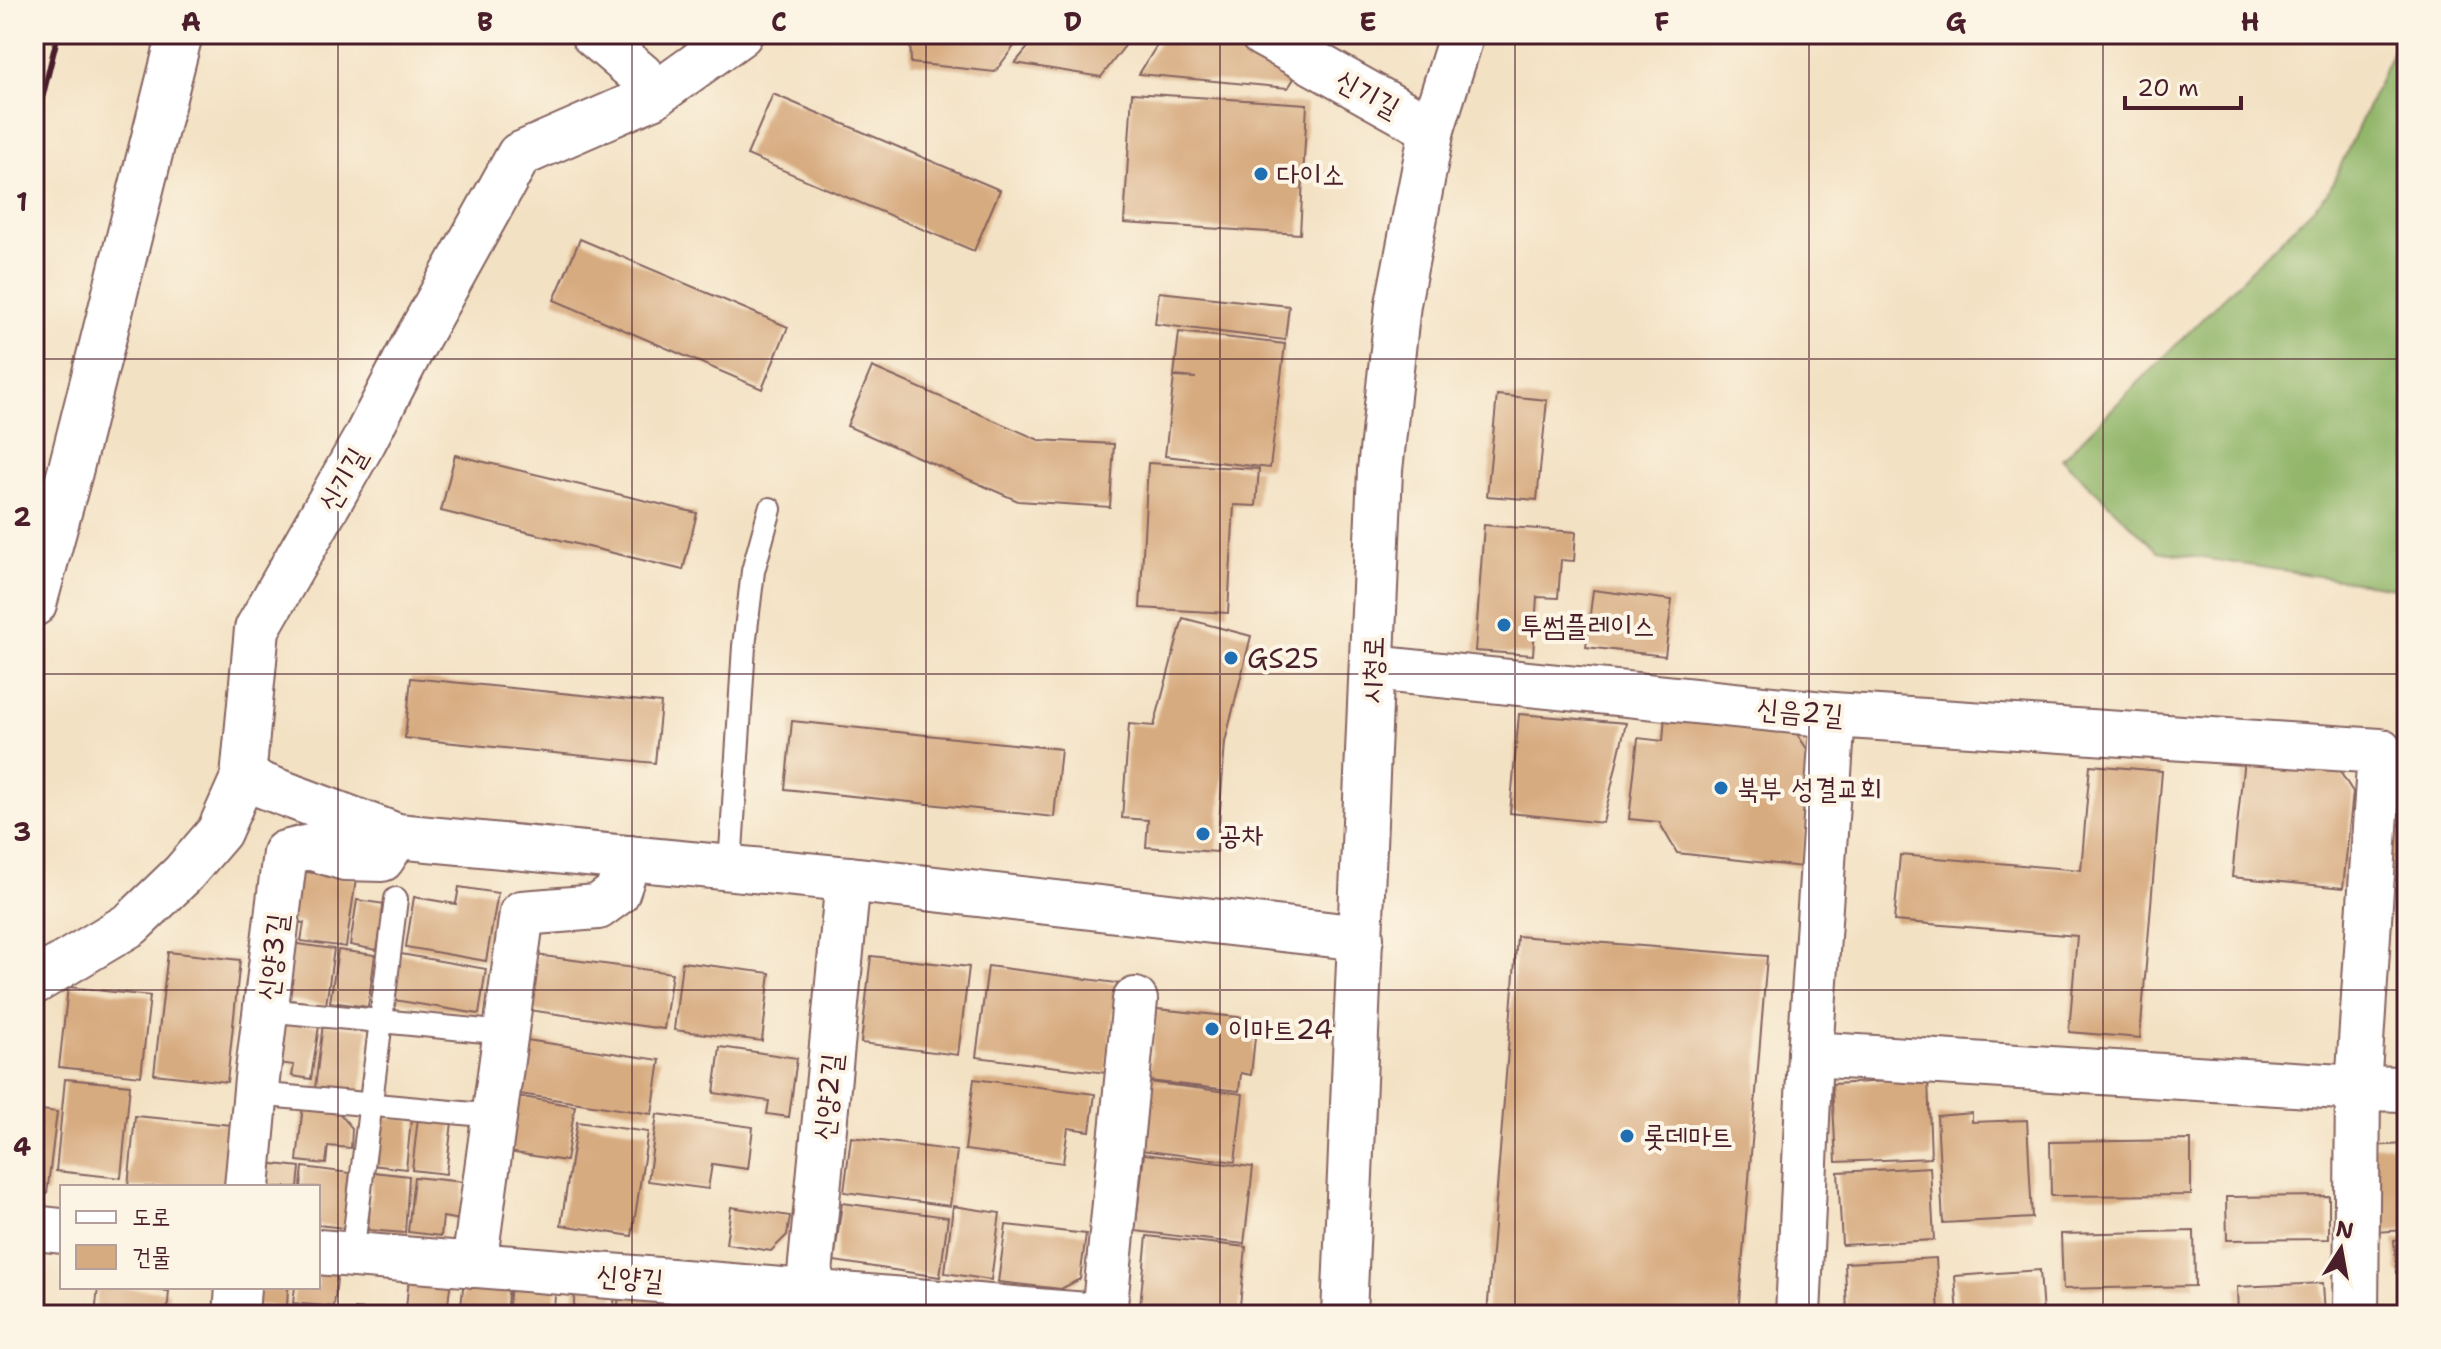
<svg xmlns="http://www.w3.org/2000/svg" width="2441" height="1349" viewBox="0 0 2441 1349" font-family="'Shantell Sans','Poor Story',sans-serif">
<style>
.forest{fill:#92b66b;stroke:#6e6a4b;stroke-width:2}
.building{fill:#d7ab80}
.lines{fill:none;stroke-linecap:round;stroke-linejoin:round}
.service-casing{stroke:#856360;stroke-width:26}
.minor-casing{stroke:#856360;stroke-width:48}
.tertiary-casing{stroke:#856360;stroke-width:48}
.service{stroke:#fff;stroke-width:22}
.minor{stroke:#fff;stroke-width:44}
.tertiary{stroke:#fff;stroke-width:44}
.rail{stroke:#4a1f2b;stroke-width:6}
.grid{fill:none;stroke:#4a1f2b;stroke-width:2;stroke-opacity:0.55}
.poi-dot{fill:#1f6fb2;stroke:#fcf5e5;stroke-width:3}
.labels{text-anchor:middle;stroke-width:8;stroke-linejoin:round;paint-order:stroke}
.street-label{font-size:28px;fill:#4a1f2b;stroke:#fcf5e5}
.poi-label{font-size:28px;fill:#4a1f2b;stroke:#fcf5e5;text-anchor:start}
.neatline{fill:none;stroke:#4a1f2b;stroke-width:3}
.grid-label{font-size:26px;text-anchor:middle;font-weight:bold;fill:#4a1f2b}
</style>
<rect width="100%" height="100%" fill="#fcf5e5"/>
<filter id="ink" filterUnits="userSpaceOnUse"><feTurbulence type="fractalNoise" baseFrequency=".0125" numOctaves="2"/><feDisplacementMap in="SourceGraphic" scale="16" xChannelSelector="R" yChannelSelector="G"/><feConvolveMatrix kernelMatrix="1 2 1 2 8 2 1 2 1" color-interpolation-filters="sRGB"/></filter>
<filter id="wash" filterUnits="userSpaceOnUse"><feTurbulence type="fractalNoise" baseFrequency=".006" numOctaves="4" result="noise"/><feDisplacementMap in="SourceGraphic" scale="32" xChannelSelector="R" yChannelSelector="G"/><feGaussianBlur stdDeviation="1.8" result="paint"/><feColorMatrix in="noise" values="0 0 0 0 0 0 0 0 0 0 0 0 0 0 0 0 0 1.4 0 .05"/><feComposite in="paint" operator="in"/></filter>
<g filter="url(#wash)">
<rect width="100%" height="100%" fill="#f3e1c3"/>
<path class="forest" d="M2401,34H2407V590L2158,551L2062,459L2328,193Z"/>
<g id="blocks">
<g class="building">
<path d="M910,34H1023L995,72L911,63Z"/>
<path d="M1039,34H1115L1127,43L1101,77L1015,63Z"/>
<path d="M1164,34H1226L1295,77L1288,88L1139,74Z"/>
<path d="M1132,93L1307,104L1300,234L1124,223Z"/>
<path d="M773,94L1000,190L974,251L747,155Z"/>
<path d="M580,239L788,327L762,389L554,300Z"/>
<path d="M1159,292L1289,306L1285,340L1155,324Z"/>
<path d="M1179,332L1285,344L1270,468L1165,456L1174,377L1196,378L1174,376Z"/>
<path d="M872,367L1039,440L1114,444L1110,507L1018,501L847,426Z"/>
<path d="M1497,395L1547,400L1537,500L1487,496Z"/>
<path d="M455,455L697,513L683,570L441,511Z"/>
<path d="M1148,463L1259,469L1256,506L1234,505L1228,613L1140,608Z"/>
<path d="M1484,525L1576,532L1574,561L1561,560L1558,598L1537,597L1533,655L1475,651Z"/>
<path d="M1593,590L1672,600L1665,656L1586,647Z"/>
<path d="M1183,618L1251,636L1225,742L1217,852L1146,847L1148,820L1122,818L1129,724L1154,726Z"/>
<path d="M411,678L661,703L655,763L405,738Z"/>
<path d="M1519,714L1626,723L1603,823L1510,813Z"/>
<path d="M1665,714L1793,728L1813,758L1802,867L1677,853L1659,822L1629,819L1638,738L1663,741Z"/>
<path d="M792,721L1061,749L1054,817L785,789Z"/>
<path d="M2244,758L2337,767L2353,792L2343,888L2232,877Z"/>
<path d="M2090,765L2162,771L2140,1038L2069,1032L2077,936L1894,921L1900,855L2081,870Z"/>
<path d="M2387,824L2407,825V881L2383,879Z"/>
<path d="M293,870L356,879L346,947L301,941L304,923L286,921Z"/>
<path d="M459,887L498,893L486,961L406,947L414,897L456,904Z"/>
<path d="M357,900L385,904L377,950L350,945Z"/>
<path d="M1517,936L1767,956L1738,1315H1487Z"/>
<path d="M283,942L334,949L326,1005L275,998Z"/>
<path d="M338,950L375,955L368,1007L330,1002Z"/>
<path d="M168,952L240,960L227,1082L154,1074Z"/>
<path d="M401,954L486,969L479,1014L394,1000Z"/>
<path d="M536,955L672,973L664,1029L528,1010Z"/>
<path d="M871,956L969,967L958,1055L861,1043Z"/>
<path d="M682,962L770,973L762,1041L674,1030Z"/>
<path d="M988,966L1117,983L1106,1073L976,1057Z"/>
<path d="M68,987L150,996L141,1076L59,1067Z"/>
<path d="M1157,1009L1257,1019L1251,1075L1241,1073L1239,1091L1149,1081Z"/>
<path d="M270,1020L319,1026L311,1079L292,1076L294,1065L264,1061Z"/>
<path d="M323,1024L368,1029L361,1093L315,1088Z"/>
<path d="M520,1039L660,1060L652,1114L513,1093Z"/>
<path d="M720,1047L797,1058L789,1117L767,1114L769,1101L714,1093Z"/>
<path d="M65,1079L130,1085L121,1178L56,1171Z"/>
<path d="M974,1079L1095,1094L1090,1131L1068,1128L1063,1163L965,1150Z"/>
<path d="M1928,1079L1931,1158L1836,1162L1832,1084Z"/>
<path d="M1140,1081L1243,1094L1235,1162L1132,1149Z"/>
<path d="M511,1095L575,1106L566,1161L502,1151Z"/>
<path d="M303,1105L335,1108L352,1128L351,1148L328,1146L326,1164L297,1161Z"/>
<path d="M34,1109L57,1112L47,1194L34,1192Z"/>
<path d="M1972,1113V1122L2027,1120L2032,1218L1943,1223L1937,1116Z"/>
<path d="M657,1114L753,1127L748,1169L712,1164L708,1189L648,1181Z"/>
<path d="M135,1116L231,1125L225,1187H128Z"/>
<path d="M376,1116L411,1120L406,1169L371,1165Z"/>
<path d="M418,1118L452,1122L446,1174L412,1170Z"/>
<path d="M577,1122L648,1132L632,1236L561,1225Z"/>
<path d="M851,1137L957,1151L950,1206L844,1192Z"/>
<path d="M2191,1140V1195L2051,1196L2050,1142Z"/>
<path d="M2405,1144L2407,1230L2374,1232L2370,1146Z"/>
<path d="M1144,1154L1253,1167L1244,1244L1135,1231Z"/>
<path d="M256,1162L300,1167L298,1187H254Z"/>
<path d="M303,1167L350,1173L344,1228L318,1225V1187H301Z"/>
<path d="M1930,1167L1934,1240L1842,1245L1838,1172Z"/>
<path d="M373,1172L409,1176L405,1233L368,1230Z"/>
<path d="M414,1177L464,1182L460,1220L443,1217L441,1236L408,1232Z"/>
<path d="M2329,1196V1239L2227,1240L2226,1197Z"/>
<path d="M842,1203L948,1217L940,1277L834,1261Z"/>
<path d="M953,1206L1000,1213L991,1280L945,1273Z"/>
<path d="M731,1207L790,1216L787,1235L771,1251L726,1244Z"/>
<path d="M1006,1225L1086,1234L1080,1279L1061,1289L998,1282Z"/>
<path d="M2194,1231L2195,1286L2063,1289L2061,1234Z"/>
<path d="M1147,1236L1246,1247L1239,1315L1140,1305Z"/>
<path d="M2407,1239V1273H2397L2394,1240Z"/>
<path d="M318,1257L339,1259L334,1307L293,1303L295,1287H318Z"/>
<path d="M1936,1258L1939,1315H1847L1845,1263Z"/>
<path d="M410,1266L452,1270L447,1313L406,1309Z"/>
<path d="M2040,1270L2043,1315H1958L1955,1276Z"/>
<path d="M465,1271L510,1275L506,1315H460Z"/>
<path d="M512,1275L557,1279L553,1315H508Z"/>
<path d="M576,1277L616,1281L613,1315H573Z"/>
<path d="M620,1283L659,1286L657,1315H617Z"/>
<path d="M2323,1283L2325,1315H2238L2237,1287Z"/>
<path d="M98,1287L169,1291L167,1315H95Z"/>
<path d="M244,1287H288L287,1307L243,1304Z"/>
<path d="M674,1287L747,1296L765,1315H670Z"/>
<path d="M292,1308L338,1312V1315H291Z"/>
<path d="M355,1309L400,1313V1315H354Z"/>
</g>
</g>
</g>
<g filter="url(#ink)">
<use href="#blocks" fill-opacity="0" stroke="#856360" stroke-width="2"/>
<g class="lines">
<g class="service-casing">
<g id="service">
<path d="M730,867L744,646L753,571L770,509"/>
<path d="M265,1010L506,1033"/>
<path d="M256,1094L495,1116"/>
<path d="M352,1255L396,899"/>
</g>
</g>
<g class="minor-casing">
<g id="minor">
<path d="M593,34L642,76L652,97"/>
<path d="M1262,34L1432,129"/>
<path d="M34,604L70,472L180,34"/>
<path d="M1372,668L1833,715L2380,751L2358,1088L2356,1315"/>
<path d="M243,778L397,836L848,879L1361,938"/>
<path d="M34,982L131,924L183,874L219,832L243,778L257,629L364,441L412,348L519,155L652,97L740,34"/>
<path d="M1810,1054L2358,1088L2407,1089"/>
<path d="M247,1187L257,1079L285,853L309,847L345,858L382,859L397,836"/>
<path d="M34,1228L62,1231"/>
<path d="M318,1252L1086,1315"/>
<path d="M474,1265L522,913L598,907L617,893L629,858"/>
<path d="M236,1315L238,1287"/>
<path d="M806,1315L848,879"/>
<path d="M1104,1315L1135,1000"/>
<path d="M1798,1315L1810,1054L1833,715"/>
</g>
</g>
<g class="tertiary-casing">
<path id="tertiary" d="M1344,1315L1380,470L1398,304L1432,129L1462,34"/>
</g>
<use href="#service" class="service"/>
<use href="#minor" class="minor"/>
<use href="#tertiary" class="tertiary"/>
<path class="rail" d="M34,131L58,34"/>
</g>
</g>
<path class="grid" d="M338,34V1315M632,34V1315M926,34V1315M1220,34V1315M1515,34V1315M1809,34V1315M2103,34V1315M34,359H2407M34,674H2407M34,990H2407"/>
<g class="poi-dot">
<circle cx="1261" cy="174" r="8"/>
<circle cx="1504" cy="625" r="8"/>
<circle cx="1231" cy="658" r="8"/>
<circle cx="1721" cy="788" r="8"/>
<circle cx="1203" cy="834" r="8"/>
<circle cx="1212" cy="1029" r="8"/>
<circle cx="1627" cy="1136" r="8"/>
</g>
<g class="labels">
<g class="street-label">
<text transform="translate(1368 93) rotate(29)" y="10">신기길</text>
<text transform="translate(342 479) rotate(-60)" y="10">신기길</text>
<text transform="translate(1372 670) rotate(-88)" y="10">시청로</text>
<text transform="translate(1800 711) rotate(5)" y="10">신음2길</text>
<text transform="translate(272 957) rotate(-83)" y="10">신양3길</text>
<text transform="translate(827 1097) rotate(-84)" y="10">신양2길</text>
<text transform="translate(630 1277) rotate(5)" y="10">신양길</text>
</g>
<g class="poi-label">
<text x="1277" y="184">다이소</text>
<text x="1520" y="635">투썸플레이스</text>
<text x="1247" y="668">GS25</text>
<text x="1737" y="798">북부 성결교회</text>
<text x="1219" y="844">공차</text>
<text x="1228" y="1039">이마트24</text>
<text x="1643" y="1146">롯데마트</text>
</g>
</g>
<rect width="2441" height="1349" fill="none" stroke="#fcf5e5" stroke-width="88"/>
<rect x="60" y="1185" width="260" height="104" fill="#fcf5e5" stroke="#b59f9b" stroke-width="2"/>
<rect x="76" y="1211" width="40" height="12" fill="#ffffff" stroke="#b59f9b" stroke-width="2"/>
<text x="132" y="1225" font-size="24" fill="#4a1f2b">도로</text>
<rect x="76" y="1245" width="40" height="24" fill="#d7ab80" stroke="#b59f9b" stroke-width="2"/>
<text x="132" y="1265" font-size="24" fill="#4a1f2b">건물</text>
<g transform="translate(2341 1249) rotate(11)" stroke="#fcf5e5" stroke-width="6" paint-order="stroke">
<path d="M0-6L14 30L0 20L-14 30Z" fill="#4a1f2b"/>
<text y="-12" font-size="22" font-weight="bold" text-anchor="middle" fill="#4a1f2b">N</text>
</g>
<path d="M2125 96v12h116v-12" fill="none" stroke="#4a1f2b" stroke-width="4"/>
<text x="2137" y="96" font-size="24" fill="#4a1f2b" stroke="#fcf5e5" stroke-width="6" paint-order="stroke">20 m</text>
<rect x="44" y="44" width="2353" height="1261" class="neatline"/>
<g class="grid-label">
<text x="191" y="31">A</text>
<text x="485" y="31">B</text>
<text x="779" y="31">C</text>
<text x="1073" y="31">D</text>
<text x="1368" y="31">E</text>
<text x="1662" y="31">F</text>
<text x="1956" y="31">G</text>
<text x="2250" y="31">H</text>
<text x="22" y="211">1</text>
<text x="22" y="526">2</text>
<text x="22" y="841">3</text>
<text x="22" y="1156">4</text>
</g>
</svg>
